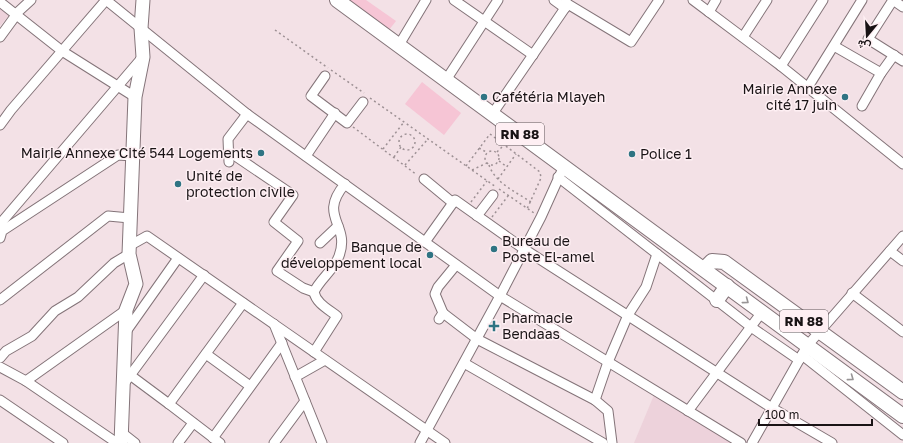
<svg xmlns="http://www.w3.org/2000/svg" width="903" height="443" viewBox="0 0 903 443" font-family="'Golos Text',Vazirmatn,sans-serif">
<style>
.built{fill:#edd2db}
.green{fill:#f6c5d5}
.lines{fill:none;stroke-linecap:round;stroke-linejoin:round}
.street-casing{stroke:#847479;stroke-width:11}
.secondary-casing{stroke:#847479;stroke-width:15}
.primary-casing{stroke:#847479;stroke-width:16}
.path{stroke:#9d9094;stroke-width:1.5;stroke-dasharray:2 3;stroke-linecap:butt}
.street{stroke:#fff;stroke-width:9}
.secondary{stroke:#fff;stroke-width:13}
.primary{stroke:#fff;stroke-width:14}
.oneway{stroke:#989596}
.poi-dot{fill:#2f7483;stroke:#feeff3;stroke-width:1.5}
.labels{text-anchor:middle;stroke-width:3;stroke-linejoin:round;paint-order:stroke}
.shield{fill:#feeff3;stroke:#5e5558;stroke-width:1}
.shield-label{font-size:13px;font-weight:bold;fill:#191315}
.poi-label{font-size:14px;fill:#191315;stroke:#feeff3;text-anchor:start}
</style>
<rect width="100%" height="100%" fill="#f3e1e6"/>
<g class="built">
<path d="M0,8L9,15L0,26Z"/>
<path d="M654,395L732,443H634Z"/>
</g>
<g class="green">
<path d="M344,0H366L396,21L389,30Z"/>
<path d="M422,82L461,113L444,135L405,104Z"/>
</g>
<g class="lines">
<g class="street-casing">
<g id="street">
<path d="M106,0L247,114L500,296L420,443"/>
<path d="M454,0L533,55"/>
<path d="M554,0L565,8"/>
<path d="M693,0L781,66L903,164"/>
<path d="M893,0L868,39L903,61"/>
<path d="M893,0L903,7"/>
<path d="M0,2L62,51L135,97"/>
<path d="M566,3L631,42L659,0"/>
<path d="M709,12L716,0"/>
<path d="M0,37L19,11L31,0"/>
<path d="M743,37L767,0"/>
<path d="M399,45L426,0"/>
<path d="M834,46L881,73"/>
<path d="M781,66L823,0"/>
<path d="M325,76L311,96L347,123L363,102"/>
<path d="M446,80L498,0"/>
<path d="M808,87L862,0"/>
<path d="M862,106L881,73L894,55"/>
<path d="M493,113L565,8L566,0"/>
<path d="M0,125L11,110L106,0"/>
<path d="M228,151L293,195L274,222L298,241L277,271L303,288L314,292"/>
<path d="M306,156L335,113"/>
<path d="M229,162L228,139L247,114"/>
<path d="M564,166L541,217L500,296L741,443"/>
<path d="M558,177L751,327L799,360"/>
<path d="M424,179L453,203"/>
<path d="M477,216L493,195"/>
<path d="M0,224L141,59"/>
<path d="M0,238L2,231L118,155L133,156"/>
<path d="M425,242L455,200L524,249L772,408L832,443"/>
<path d="M320,243L338,226"/>
<path d="M129,246L147,236L445,443"/>
<path d="M890,251L903,261"/>
<path d="M852,293L903,332"/>
<path d="M0,300L108,216L130,218"/>
<path d="M443,313L477,339L595,400L608,362L628,315L646,287L657,254"/>
<path d="M439,319L443,313L435,294L438,287L456,265"/>
<path d="M274,324L322,443"/>
<path d="M125,333L178,258"/>
<path d="M314,352L337,316C328,309 316,303 314,292C320,279 334,270 339,256C351,224 317,217 345,184"/>
<path d="M206,354L250,386"/>
<path d="M802,355L903,435"/>
<path d="M0,358L6,351L32,336L55,311L78,297L114,263L129,254"/>
<path d="M464,363L603,443"/>
<path d="M0,367L26,381L117,443"/>
<path d="M130,375L169,404"/>
<path d="M295,377L325,360"/>
<path d="M26,381L126,310"/>
<path d="M123,385L204,275"/>
<path d="M0,400L63,443"/>
<path d="M595,400L608,411L612,443"/>
<path d="M688,411L762,312"/>
<path d="M121,432L135,443"/>
<path d="M213,438L282,343"/>
<path d="M178,443L193,423"/>
<path d="M220,443L169,404L243,303"/>
<path d="M274,443L305,401"/>
<path d="M752,443L807,346L903,236"/>
</g>
</g>
<g class="secondary-casing">
<path id="secondary" d="M121,443L126,310L136,284L129,254L135,97L143,57L141,28L143,0"/>
</g>
<g class="primary-casing">
<g id="primary">
<path d="M337,0L903,416"/>
<path d="M704,269L712,261L724,262L903,392"/>
<path d="M717,300L727,286"/>
</g>
</g>
<g class="path">
<path d="M275,30L328,68"/>
<path d="M331,70L364,93"/>
<path d="M370,98L496,187"/>
<path d="M353,127L417,175"/>
<circle cx="407" cy="142" r="8"/>
<path d="M479,148L486,152"/>
<path d="M383,149L404,122"/>
<circle cx="492" cy="158" r="7"/>
<path d="M497,152L504,145"/>
<path d="M394,157L401,147"/>
<path d="M499,161L507,167"/>
<path d="M405,165L428,139"/>
<path d="M489,165C495,183 516,192 531,202"/>
<path d="M466,166L490,134L540,172L541,178L527,209"/>
<path d="M472,170L487,163"/>
<path d="M498,179L516,154"/>
<path d="M499,189L534,213"/>
<path d="M471,202L487,181"/>
<path d="M492,217L508,196"/>
</g>
<use href="#street" class="street"/>
<use href="#secondary" class="secondary"/>
<use href="#primary" class="primary"/>
</g>
<defs><path id="oneway-chevron" d="M-2-3.5L2.5 0L-2 3.5" fill="none" stroke-width="1.6" stroke-linecap="round" stroke-linejoin="round"/></defs>
<g class="oneway">
<use href="#oneway-chevron" transform="translate(746 301) rotate(37)"/>
<use href="#oneway-chevron" transform="translate(851 378) rotate(36)"/>
</g>
<g class="poi-dot">
<circle cx="484" cy="97" r="4"/>
<circle cx="845" cy="97" r="4"/>
<circle cx="261" cy="153" r="4"/>
<circle cx="632" cy="154" r="4"/>
<circle cx="178" cy="184" r="4"/>
<circle cx="494" cy="249" r="4"/>
<circle cx="430" cy="255" r="4"/>
<path d="M492 320h4v4h4v4h-4v4h-4v-4h-4v-4h4z"/>
</g>
<g class="labels">
<g class="shield">
<rect x="496" y="123" width="48" height="22" rx="3"/>
<rect x="780" y="310" width="48" height="22" rx="3"/>
</g>
<g class="shield-label">
<text x="520" y="139">RN 88</text>
<text x="804" y="326">RN 88</text>
</g>
<g class="poi-label">
<text x="837" y="94" text-anchor="end">Mairie Annexe<tspan x="837" dy="16">cité 17 juin</tspan></text>
<text x="492" y="102">Cafétéria Mlayeh</text>
<text x="253" y="158" text-anchor="end">Mairie Annexe Cité 544 Logements</text>
<text x="640" y="159">Police 1</text>
<text x="186" y="181">Unité de<tspan x="186" dy="16">protection civile</tspan></text>
<text x="502" y="246">Bureau de<tspan x="502" dy="16">Poste El-amel</tspan></text>
<text x="422" y="252" text-anchor="end">Banque de<tspan x="422" dy="16">développement local</tspan></text>
<text x="502" y="323">Pharmacie<tspan x="502" dy="16">Bendaas</tspan></text>
</g>
</g>
<g transform="translate(867 36) rotate(198)" stroke="#feeff3" stroke-width="3" paint-order="stroke">
<path d="M0-3L7 15L0 10L-7 15Z" fill="#191315"/>
<text y="-6" font-size="11" font-weight="bold" text-anchor="middle" fill="#191315">ش</text>
</g>
<path d="M759 419v6h113v-6" fill="none" stroke="#191315" stroke-width="2"/>
<text x="765" y="419" font-size="12" fill="#191315" stroke="#feeff3" stroke-width="3" paint-order="stroke">100 m</text>
</svg>
